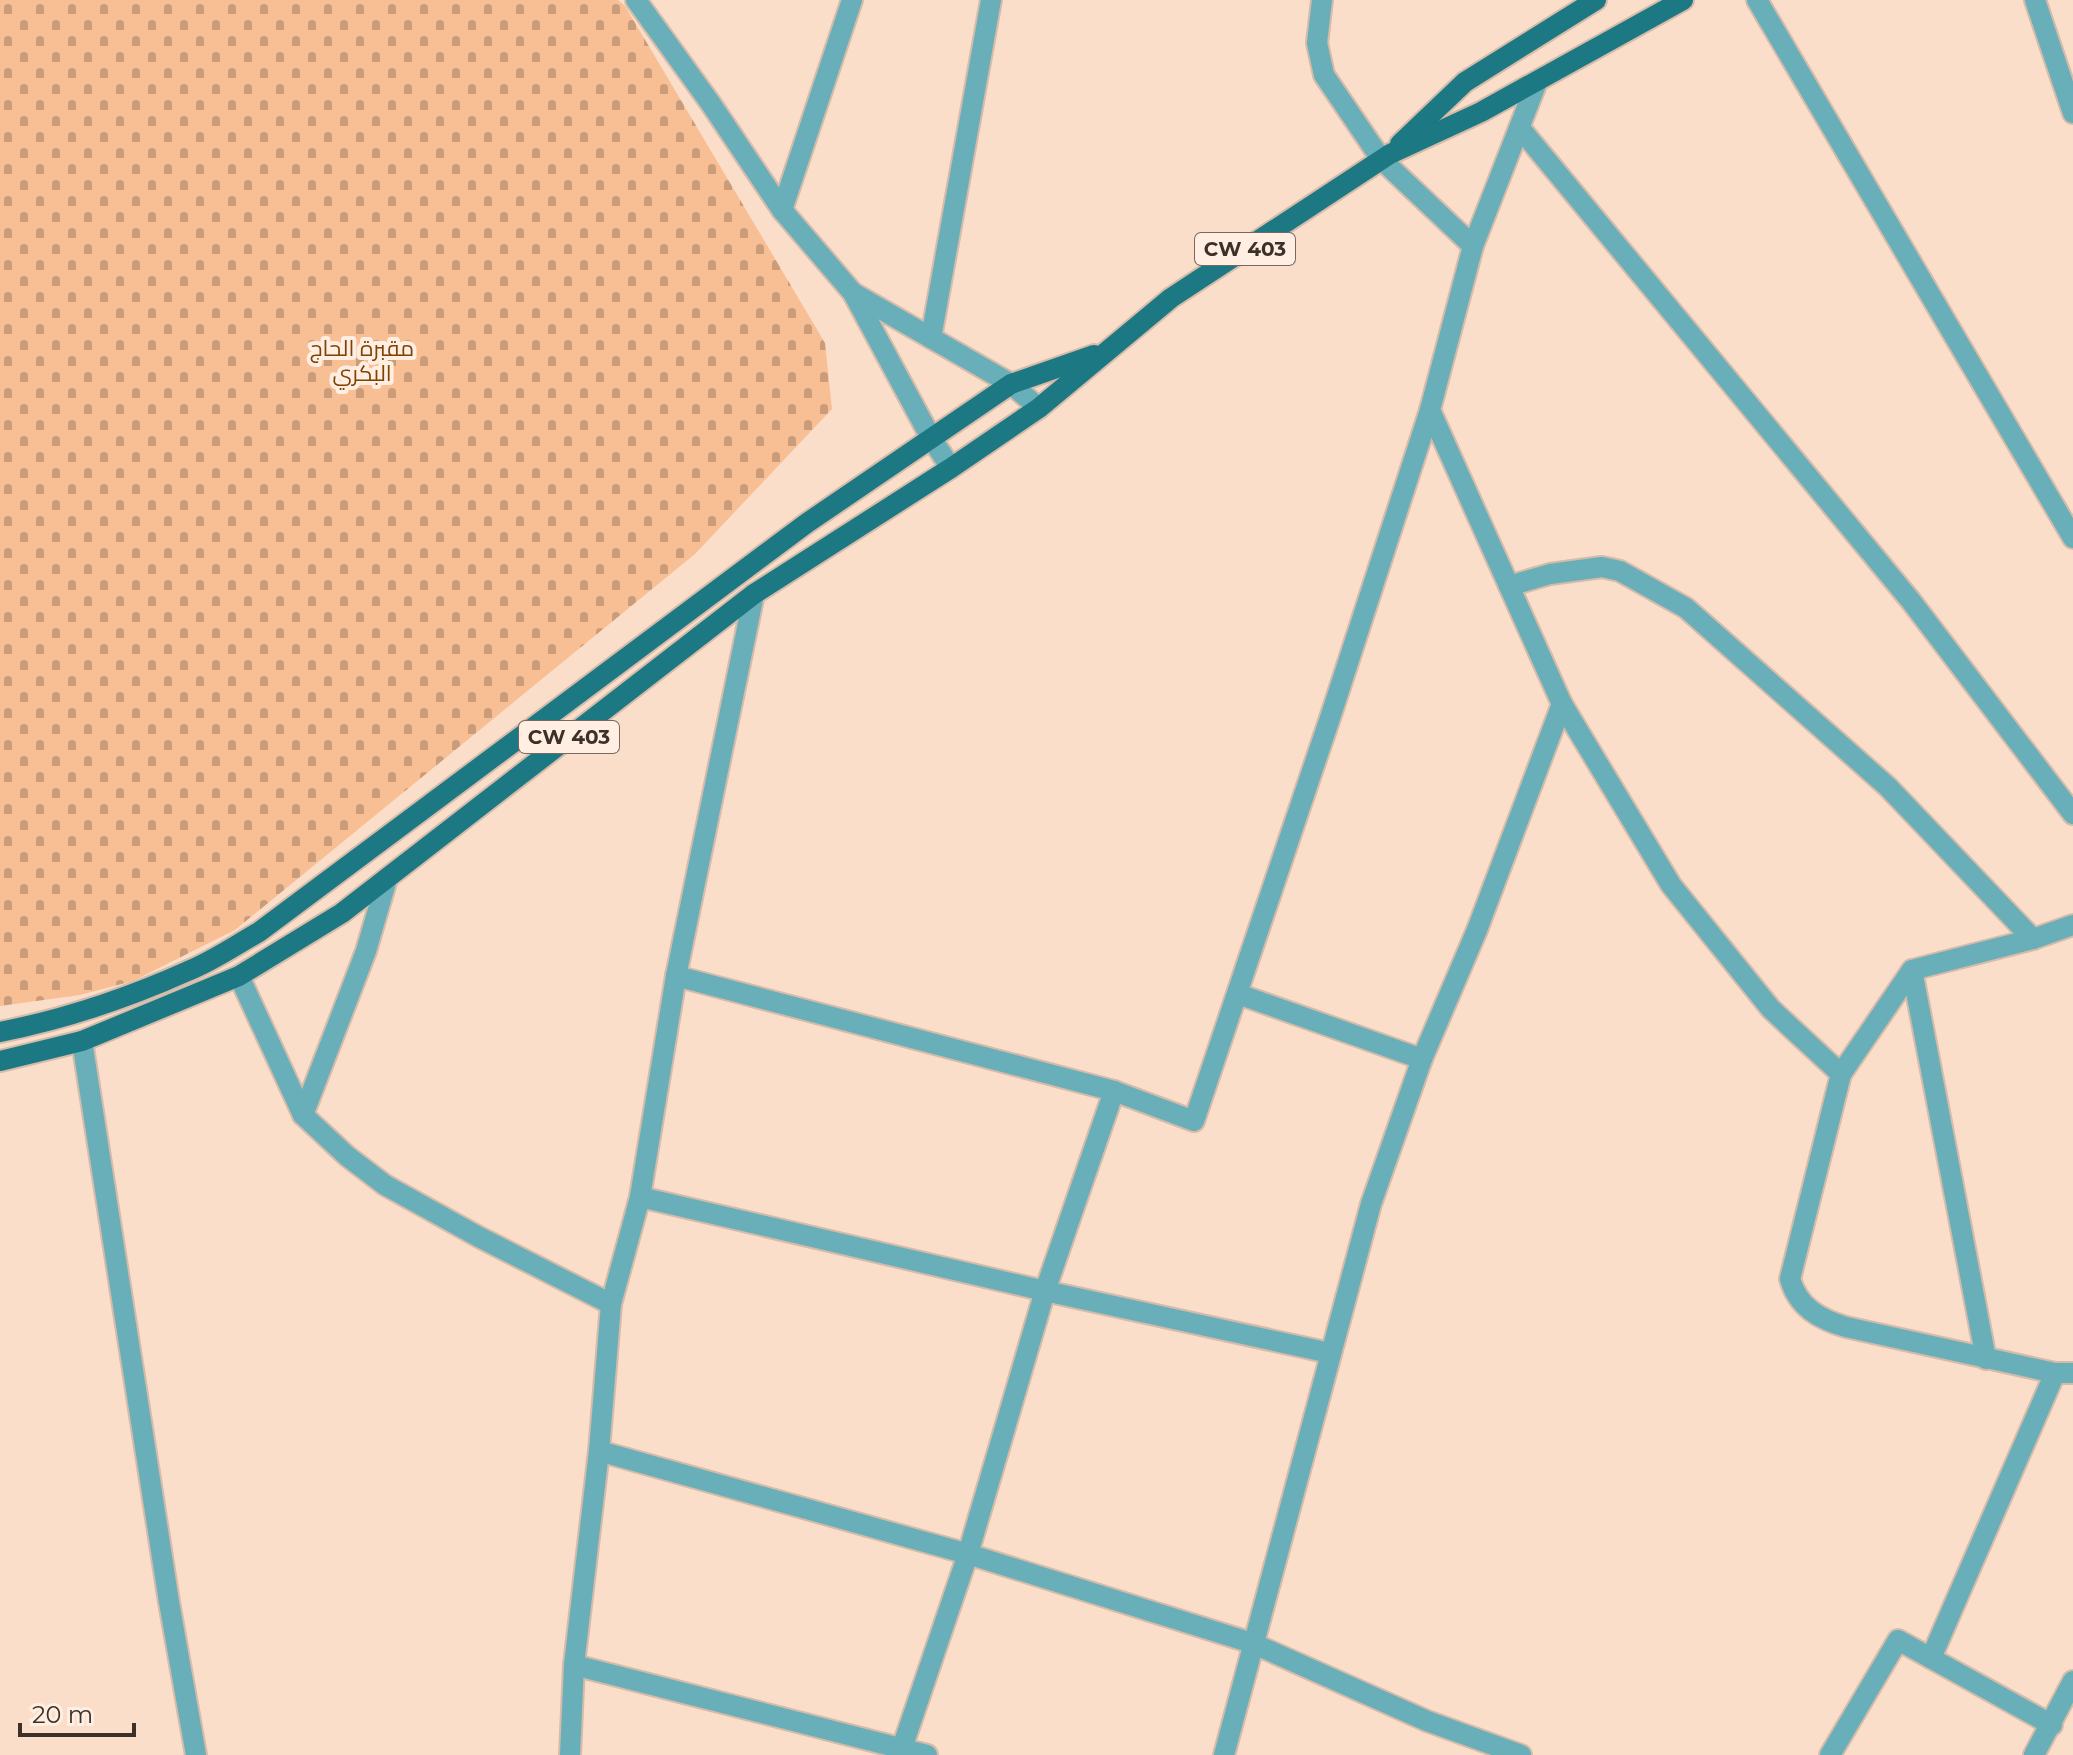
<svg xmlns="http://www.w3.org/2000/svg" width="2073" height="1755" viewBox="0 0 2073 1755" font-family="Montserrat,Cairo,sans-serif">
<style>
.cemetery{fill:url(#cemetery-stones)}
.lines{fill:none;stroke-linecap:round;stroke-linejoin:round}
.minor-casing{stroke:#d4bbaa;stroke-width:24}
.major-casing{stroke:#d4bbaa;stroke-width:24}
.minor{stroke:#68afb9;stroke-width:20}
.major{stroke:#1c7883;stroke-width:20}
.labels{text-anchor:middle;stroke-width:8;stroke-linejoin:round;paint-order:stroke}
.shield{fill:#ffeee1;stroke:#766a60;stroke-width:2}
.shield-label{font-size:20px;font-weight:bold;fill:#3c3129}
.park-label{font-size:22px;fill:#7f4303;stroke:#ffeee1}
</style>
<defs>
<pattern id="cemetery-stones" width="16" height="16" patternUnits="userSpaceOnUse" patternTransform="scale(2)"><rect width="16" height="16" fill="#f8bf95"/><path d="M2 7V4a2 2 0 0 1 4 0v3zM10 15v-3a2 2 0 0 1 4 0v3z" fill="#ca9c7a"/></pattern>
</defs>
<rect width="100%" height="100%" fill="#fadeca"/>
<path class="cemetery" d="M0,0H618L625,6L825,343L832,409L695,554L235,930L133,981L80,995L0,1006Z"/>
<g class="lines">
<g class="minor-casing">
<g id="minor">
<path d="M636,0L711,104L782,210L853,293L931,438L951,468"/>
<path d="M1322,0L1317,43L1324,75L1381,159L1473,246"/>
<path d="M1757,0L2073,538"/>
<path d="M2035,0L2073,113"/>
<path d="M1537,82L1473,246L1430,410L1562,704L1671,885L1771,1009L1841,1074L1790,1279C1798,1307 1819,1319 1846,1327L2055,1373H2073"/>
<path d="M1520,128L1911,601L2073,814"/>
<path d="M782,210L852,0"/>
<path d="M853,293L1011,384L1039,408"/>
<path d="M931,338L991,0"/>
<path d="M1509,586L1550,574L1602,567L1620,571L1686,608L1888,787L2033,939"/>
<path d="M1912,970L1986,1359"/>
<path d="M239,976L303,1115L347,1156L385,1185L479,1237L611,1304"/>
<path d="M676,976L1114,1091L1045,1291L968,1554L902,1748"/>
<path d="M1238,994L1422,1059"/>
<path d="M82,1041L169,1602L196,1755"/>
<path d="M1841,1074L1912,970L2033,939L2073,925"/>
<path d="M1114,1091L1194,1121L1331,715L1430,410"/>
<path d="M303,1115L366,951L387,879"/>
<path d="M640,1197L1045,1291L1330,1353"/>
<path d="M599,1451L968,1554L1252,1643L1427,1721L1521,1755"/>
<path d="M1931,1658L2055,1373"/>
<path d="M574,1665L927,1755"/>
<path d="M570,1755L574,1665L599,1451L611,1304L640,1197L676,976L754,594"/>
<path d="M1224,1755L1371,1204L1422,1059L1477,930L1562,704"/>
<path d="M1830,1755L1898,1640L2052,1725"/>
<path d="M2034,1755L2073,1681"/>
</g>
</g>
<g class="major-casing">
<g id="major">
<path d="M1400,144L1465,82L1596,0"/>
<path d="M0,1032C65,1019 128,998 188,971C213,961 236,945 259,932L807,523L1011,384L1094,355"/>
<path d="M0,1061L82,1041L239,976L342,913L754,594L951,468L1039,408L1171,298L1390,154L1481,112L1683,0"/>
</g>
</g>
<use href="#minor" class="minor"/>
<use href="#major" class="major"/>
</g>
<g class="labels">
<g class="shield">
<rect x="1195" y="233" width="100" height="32" rx="6"/>
<rect x="519" y="721" width="100" height="32" rx="6"/>
</g>
<g class="shield-label">
<text x="1245" y="256">CW 403</text>
<text x="569" y="744">CW 403</text>
</g>
<g class="park-label">
<text x="362" y="356">مقبرة الحاج<tspan x="362" dy="25">البكري</tspan></text>
</g>
</g>
<path d="M20 1723v12h114v-12" fill="none" stroke="#3c3129" stroke-width="4"/>
<text x="32" y="1723" font-size="24" fill="#3c3129" stroke="#ffeee1" stroke-width="6" paint-order="stroke">20 m</text>
</svg>
